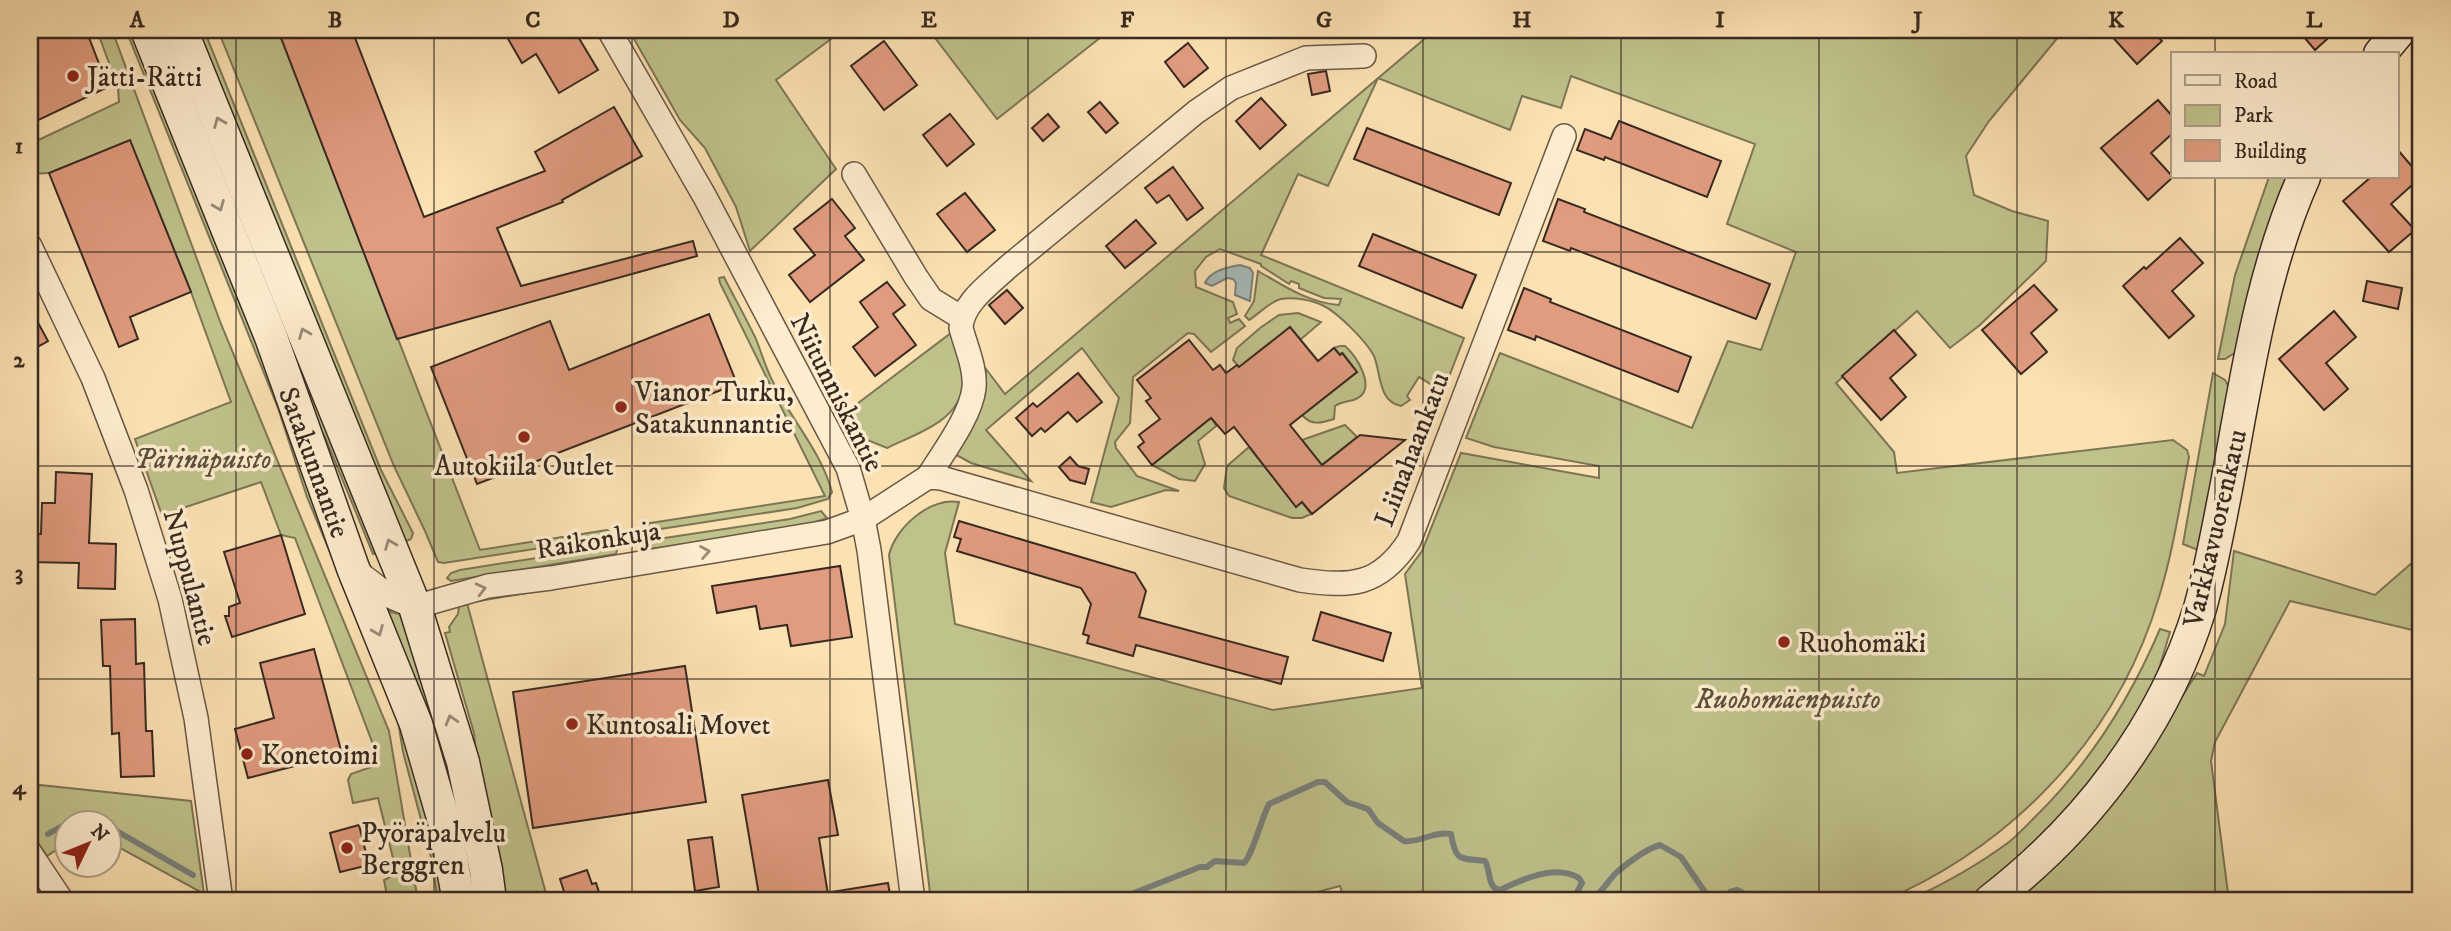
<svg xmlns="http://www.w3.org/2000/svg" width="2451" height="931" viewBox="0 0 2451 931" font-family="'IM FELL DW Pica',serif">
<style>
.green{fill:#c0c28c;stroke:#7c7656;stroke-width:2}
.water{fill:#a5bab8;stroke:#79807c;stroke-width:2}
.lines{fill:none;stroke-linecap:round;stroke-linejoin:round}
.stream{stroke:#79807c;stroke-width:6}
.building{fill:#e19b7f;stroke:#372a21;stroke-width:2}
.street-casing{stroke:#685846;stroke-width:26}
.secondary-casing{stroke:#372a21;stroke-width:35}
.street{stroke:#fdecce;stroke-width:23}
.secondary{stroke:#fdecce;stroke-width:32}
.oneway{stroke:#9a8b78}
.grid{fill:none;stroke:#372a21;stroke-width:2;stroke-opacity:0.55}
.poi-dot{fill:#8f2418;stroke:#fdecce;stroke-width:2.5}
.labels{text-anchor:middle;stroke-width:7;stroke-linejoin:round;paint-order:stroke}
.poi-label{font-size:28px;fill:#372a21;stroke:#fdecce;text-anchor:start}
.street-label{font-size:28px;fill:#372a21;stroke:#fdecce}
.park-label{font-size:28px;font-style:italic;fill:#59503c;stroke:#fdecce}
.neatline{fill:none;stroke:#372a21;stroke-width:2.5}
.grid-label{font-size:23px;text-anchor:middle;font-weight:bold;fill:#372a21}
</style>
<rect width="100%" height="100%" fill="#fce1b3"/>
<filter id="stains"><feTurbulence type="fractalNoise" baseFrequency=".00286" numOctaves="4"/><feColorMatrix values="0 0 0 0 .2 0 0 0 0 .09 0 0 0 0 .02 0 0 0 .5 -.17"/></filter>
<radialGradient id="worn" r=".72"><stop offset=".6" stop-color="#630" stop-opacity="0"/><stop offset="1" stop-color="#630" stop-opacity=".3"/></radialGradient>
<g class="green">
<path d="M97,30H112L221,324L389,731L418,901H388L384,880L397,874L378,798L353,803L348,780L351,774L377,765V755L295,538L281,535L261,482L162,515L135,439L231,402L191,292L130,141L49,173L30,174V144L119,102L118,88Z"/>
<path d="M126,30H137L245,301L337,569L307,497L278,408Z"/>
<path d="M160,30H171L380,552L373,554L325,437L313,417Z"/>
<path d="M193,30H204L381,470L413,533L411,539L400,544Z"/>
<path d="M218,30H278L480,550L607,530L614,535L612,537L444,563L438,562L425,531L394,466Z"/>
<path d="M629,30H843L776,80L836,169L750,251L736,207L705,148L680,120Z"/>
<path d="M929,30H1110L997,119Z"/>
<path d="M1435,30H2064L1989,121L1966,156L1974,195L2012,211L2048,221L2046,261L1980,325L1950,348L1917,311L1836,383L1894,452L1897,473L2173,440L2187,450L2189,457C2180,504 2173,552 2159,597C2118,736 2014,845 1883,901H1345L1340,886L1283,901H931L889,555C895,528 930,497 959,502L945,553L955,624L1273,710L1422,688L1405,574L1422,551L1461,453L1599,478V466L1494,447L1466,438L1500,353L1692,428L1728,341L1761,350L1796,252L1727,224L1755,144L1571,76L1561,108L1522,96L1510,130L1378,78L1328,186L1298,174L1261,255L1464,338L1443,392L1419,377L1407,396L1410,400L1401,406C1378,402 1381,373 1374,356C1367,342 1338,313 1324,306C1312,300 1295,297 1281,299C1269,302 1259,314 1249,320L1245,316L1254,301L1258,271C1284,286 1309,303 1339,305L1341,299L1324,298L1299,288V284L1291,281L1289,284L1261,266V264L1220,249L1206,257L1195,271L1196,287L1233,302L1237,314L1228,318L1230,323L1239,319L1245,326L1211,352L1194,334L1188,333L1133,377L1130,423L1115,442L1116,448L1137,476L1179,491L1166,490L1111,507L1091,502L1119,398L1082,348L986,430L1031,481L971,463L951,452L983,395L986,369L1005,394Z"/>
<path d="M2269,177H2290L2236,352L2225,359H2218L2235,275Z"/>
<path d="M724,277C734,297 746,318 756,339C762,354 766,369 774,384C792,421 821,451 832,492L828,499L797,508L641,532L642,525L644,524L825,496L720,283L719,278Z"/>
<path d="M1298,313L1321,322L1300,340L1239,367L1233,360L1237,348L1260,328L1279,315Z"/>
<path d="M951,333C955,348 964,369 963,385C959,422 915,434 887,448L850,433L841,416Z"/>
<path d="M1340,346H1345C1356,355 1378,389 1356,399C1349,402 1342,401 1335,406L1334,419C1322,423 1311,426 1302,415L1357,372L1343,353L1340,355L1334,348Z"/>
<path d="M2213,373L2225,380L2232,392L2198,550L2183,544Z"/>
<path d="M1212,417L1216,426L1198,441L1205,464L1195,481L1179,479L1152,465Z"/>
<path d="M1345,425L1357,437L1322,465L1302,440Z"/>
<path d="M1249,447L1296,506L1302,502L1311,514L1302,518H1292L1229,496L1224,488L1227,466Z"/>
<path d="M821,511L827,518L804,526L644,550L638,542L790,519Z"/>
<path d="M618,545L616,554L451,581L447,578L451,573L460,570Z"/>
<path d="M2234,551L2375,595L2421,555V632L2290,601L2215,742L2211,761L2229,901H2015C2094,840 2144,756 2197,673L2204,676L2225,624Z"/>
<path d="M346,580L414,753L446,901H438L431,857L403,752L398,721L380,672L341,582Z"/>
<path d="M539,589V591L467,603L548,901H500L480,790L474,733L445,633L450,632L449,627L458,614L459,606L464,602Z"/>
<path d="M383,605L391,612L403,615L445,742L478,901H471Z"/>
<path d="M2160,629L2170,632L2153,689L2091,788L1990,887L1971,901H1907C1942,885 1978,865 2009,842C2019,834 2028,824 2036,816C2091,762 2130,699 2160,629Z"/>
<path d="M40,785L191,801L204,894L109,842L108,822H66V843L47,856L30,831V793Z"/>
</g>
<path class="water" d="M1240,265L1250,268L1253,273L1250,301L1235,295L1236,283L1233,279L1227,278L1212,286L1205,283C1210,271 1227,267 1240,265Z"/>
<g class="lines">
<g class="stream">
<path d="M70,822L88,817L100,822"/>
<path d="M108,826L193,875"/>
<path d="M48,834L66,824"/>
<path d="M1089,901L1101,895L1116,900L1200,867H1207L1215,861L1244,863C1252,856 1262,817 1269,804L1318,782H1325L1347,802L1368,809L1378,823L1404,841C1420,843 1433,831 1451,834C1456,862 1459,858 1485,861C1491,871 1487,888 1500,890C1523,879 1555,864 1579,878L1582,883L1576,894C1580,898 1584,902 1591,900C1598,898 1610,878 1617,872C1629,862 1646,849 1660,845L1681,857L1711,901"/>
<path d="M1725,901L1730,892L1737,890L1758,901"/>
</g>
</g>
<g class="building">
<path d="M30,30H86L108,87L30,124Z"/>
<path d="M278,30H352L424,217L545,171L535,152L614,107L642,156L562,200L563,202L497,228L521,286L693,241L697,256L397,339Z"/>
<path d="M503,30H574L598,70L559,93L536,54L522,63Z"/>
<path d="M2106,30H2152L2162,41L2137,64Z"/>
<path d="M2298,30H2337L2315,50Z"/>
<path d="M884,41L917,85L884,110L851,66Z"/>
<path d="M1188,43L1208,68L1184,87L1165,62Z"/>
<path d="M1326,71L1330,91L1312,95L1308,74Z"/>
<path d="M1261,98L1286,125L1260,149L1236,121Z"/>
<path d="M2158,100L2173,117V133L2151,153L2173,177L2148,200L2101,148Z"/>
<path d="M1100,102L1118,123L1106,133L1088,112Z"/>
<path d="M950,114L974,144L947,166L923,135Z"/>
<path d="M1048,114L1059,127L1043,141L1032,128Z"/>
<path d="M1619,121L1721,161L1707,197L1605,157L1604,160L1577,150L1585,129L1611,139Z"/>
<path d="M1367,128L1511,183L1499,215L1354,159Z"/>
<path d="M130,140L191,292L130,317L138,339L119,347L49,173Z"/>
<path d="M2397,149L2421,177L2391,204L2415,230L2389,252L2343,201L2371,177H2397Z"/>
<path d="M1173,167L1203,208L1187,220L1169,195L1157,203L1145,188Z"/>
<path d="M965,193L995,230L967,252L937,214Z"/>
<path d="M832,199L855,228L845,236L864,260L810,302L789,275L815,255L794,229Z"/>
<path d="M1558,199L1585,209L1584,212L1770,284L1756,319L1571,248L1570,251L1543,241Z"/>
<path d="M1136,220L1156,243L1125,268L1106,246Z"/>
<path d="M1373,234L1476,275L1462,308L1359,266Z"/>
<path d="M2180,238L2203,263L2172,291L2194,316L2169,338L2123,286L2144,267L2146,269Z"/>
<path d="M2367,281L2402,288L2398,309L2363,301Z"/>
<path d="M887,282L905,305L893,314L916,345L875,376L853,347L878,327L860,302Z"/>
<path d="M2034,285L2057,310L2031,333L2047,352L2021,374L1982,330Z"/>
<path d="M1524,288L1551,299L1550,302L1691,357L1678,392L1536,336L1535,340L1508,330Z"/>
<path d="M1007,290L1023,308L1005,324L989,305Z"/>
<path d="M30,308L48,341L30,351Z"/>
<path d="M2334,311L2356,337L2326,363L2348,389L2324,410L2279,359Z"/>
<path d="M709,314L737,384L477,484L431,367L550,321L569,370Z"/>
<path d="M1290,327L1318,361L1334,348L1340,355L1342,353L1357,372L1290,425L1322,465L1360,435L1405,440L1312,514L1302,502L1296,507L1234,427L1225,434L1211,418L1152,465L1138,447L1144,442L1139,435L1160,419L1146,401L1151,398L1137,380L1189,340L1213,370L1220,365L1226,373L1237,365L1239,367Z"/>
<path d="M1894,330L1916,355L1890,378L1906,397L1881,420L1842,376Z"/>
<path d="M1078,373L1102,402L1077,422L1068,412L1045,432L1041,428L1032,436L1016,418L1033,403L1037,407Z"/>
<path d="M1070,457L1078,466L1089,469L1085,484L1070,480L1059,467Z"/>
<path d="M56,472L92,474L89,543L116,544L115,589L78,588L79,563L30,562V534H41L42,503H55Z"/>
<path d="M959,521L1135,573L1146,591L1139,617L1288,657L1281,684L1136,645L1133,656L1087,643L1089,636L1083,634L1091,604L1081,588L957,551L961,539L954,537Z"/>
<path d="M281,535L305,614L232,637L225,616H229V607L240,603L224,552Z"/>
<path d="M840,566L852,637L791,646L787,625L760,629L756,606L717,613L712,586Z"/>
<path d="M1321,612L1391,633L1383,661L1313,640Z"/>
<path d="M135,619L136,664L144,663L146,731H152L154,776L121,777L119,733L112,734L110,666H103L101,620Z"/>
<path d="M314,649L342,754L248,778L235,729L274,718L260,663Z"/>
<path d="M685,666L706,802L533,828L513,692Z"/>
<path d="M828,780L838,835L819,838L829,901H760L742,795Z"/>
<path d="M359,825L369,865L340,872L330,833Z"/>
<path d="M712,837L719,887L695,891L688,840Z"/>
<path d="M587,870L592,884L596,883L602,901H567L560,879Z"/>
<path d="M888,883L891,901H832L831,892Z"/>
</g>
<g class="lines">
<g class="street-casing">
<g id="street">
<path d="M609,30L705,197L848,468L863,519L869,550L913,901"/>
<path d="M854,174L916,277L931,299L962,318"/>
<path d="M30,246L93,378L136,490L170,599L196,718L221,901"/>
<path d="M928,477C942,454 971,416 974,388C976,369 966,347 961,328C962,303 990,284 1008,267L1196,112L1231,88L1306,58L1364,56"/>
<path d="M355,570L389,596L415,607L488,586L551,578L827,532L863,519L928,477L941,478L1300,580C1350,587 1379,587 1409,541L1564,136"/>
<path d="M30,853L62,901"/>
</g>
</g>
<g class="secondary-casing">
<g id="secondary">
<path d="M147,30L271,337L353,568L416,724L444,821L459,901"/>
<path d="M181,30L415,607L463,762L486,870L490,901"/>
<path d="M2380,54L2400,30"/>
<path d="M1990,901C2086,827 2164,726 2200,608C2211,569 2218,529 2226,489C2246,383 2260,276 2304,177"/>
</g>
</g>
<use href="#street" class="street"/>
<use href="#secondary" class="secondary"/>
</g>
<defs><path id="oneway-chevron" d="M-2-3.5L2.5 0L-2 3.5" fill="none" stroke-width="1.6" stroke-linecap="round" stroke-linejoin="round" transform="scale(1.75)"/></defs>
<g class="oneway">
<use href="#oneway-chevron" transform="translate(219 122) rotate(-112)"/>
<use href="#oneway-chevron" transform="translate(219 206) rotate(68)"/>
<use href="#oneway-chevron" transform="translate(304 333) rotate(-112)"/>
<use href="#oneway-chevron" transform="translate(390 544) rotate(-112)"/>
<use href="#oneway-chevron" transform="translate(705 552) rotate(-9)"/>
<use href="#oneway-chevron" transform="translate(481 589) rotate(-14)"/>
<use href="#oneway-chevron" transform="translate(378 631) rotate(68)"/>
<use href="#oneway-chevron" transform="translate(451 720) rotate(-106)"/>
</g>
<path class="grid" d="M236,30V901M434,30V901M632,30V901M830,30V901M1028,30V901M1226,30V901M1423,30V901M1621,30V901M1819,30V901M2017,30V901M2215,30V54M2215,177V901M30,252H2421M30,466H2421M30,679H2421"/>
<g class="poi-dot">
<circle cx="73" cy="76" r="7"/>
<circle cx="621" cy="407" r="7"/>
<circle cx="524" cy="437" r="7"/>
<circle cx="1784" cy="642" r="7"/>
<circle cx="572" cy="724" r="7"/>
<circle cx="247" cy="754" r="7"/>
<circle cx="347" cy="848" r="7"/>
</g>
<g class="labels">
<g class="poi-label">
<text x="87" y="86">Jätti-Rätti</text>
<text x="635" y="401">Vianor Turku,<tspan x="635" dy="32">Satakunnantie</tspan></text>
<text x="524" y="475" text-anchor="middle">Autokiila Outlet</text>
<text x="1798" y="652">Ruohomäki</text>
<text x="586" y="734">Kuntosali Movet</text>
<text x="261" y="764">Konetoimi</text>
<text x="361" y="842">Pyöräpalvelu<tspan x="361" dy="32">Berggren</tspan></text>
</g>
<g class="street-label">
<text transform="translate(838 392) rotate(63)" y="10">Niitunniskantie</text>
<text transform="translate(1411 449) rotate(-69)" y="10">Liinahaankatu</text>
<text transform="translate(315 462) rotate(70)" y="10">Satakunnantie</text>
<text transform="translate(2214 528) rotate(-77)" y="10">Varkkavuorenkatu</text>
<text transform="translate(598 539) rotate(-9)" y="10">Raikonkuja</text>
<text transform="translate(191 577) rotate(75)" y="10">Nuppulantie</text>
</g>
<g class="park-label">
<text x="203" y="468">Pärinäpuisto</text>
<text x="1788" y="708">Ruohomäenpuisto</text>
</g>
</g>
<rect width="2451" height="931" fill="none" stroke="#fce1b3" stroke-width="77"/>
<rect x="2171" y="52" width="228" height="126" fill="#fdecce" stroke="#ae9e89" stroke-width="2"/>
<rect x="2185" y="75" width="35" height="10" fill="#fdecce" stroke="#ae9e89" stroke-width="2"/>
<text x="2234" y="88" font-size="21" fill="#372a21">Road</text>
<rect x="2185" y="105" width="35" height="21" fill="#c0c28c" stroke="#ae9e89" stroke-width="2"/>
<text x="2234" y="122" font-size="21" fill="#372a21">Park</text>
<rect x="2185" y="140" width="35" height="21" fill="#e19b7f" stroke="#ae9e89" stroke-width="2"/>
<text x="2234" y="158" font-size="21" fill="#372a21">Building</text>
<g transform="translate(88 844) rotate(47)"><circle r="33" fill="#fdecce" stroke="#ae9e89" stroke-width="2"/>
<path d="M0-5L12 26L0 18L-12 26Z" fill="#8f2418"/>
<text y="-10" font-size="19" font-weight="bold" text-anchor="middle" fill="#372a21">N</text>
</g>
<rect x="38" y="38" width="2374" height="854" class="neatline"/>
<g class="grid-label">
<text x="137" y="27">A</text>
<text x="335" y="27">B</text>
<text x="533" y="27">C</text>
<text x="731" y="27">D</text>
<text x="929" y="27">E</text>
<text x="1127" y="27">F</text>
<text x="1324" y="27">G</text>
<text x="1522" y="27">H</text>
<text x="1720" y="27">I</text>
<text x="1918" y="27">J</text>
<text x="2116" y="27">K</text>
<text x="2314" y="27">L</text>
<text x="19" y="153">1</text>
<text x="19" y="367">2</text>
<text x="19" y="580">3</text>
<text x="19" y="794">4</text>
</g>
<rect width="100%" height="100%" filter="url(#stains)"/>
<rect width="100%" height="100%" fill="url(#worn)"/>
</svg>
